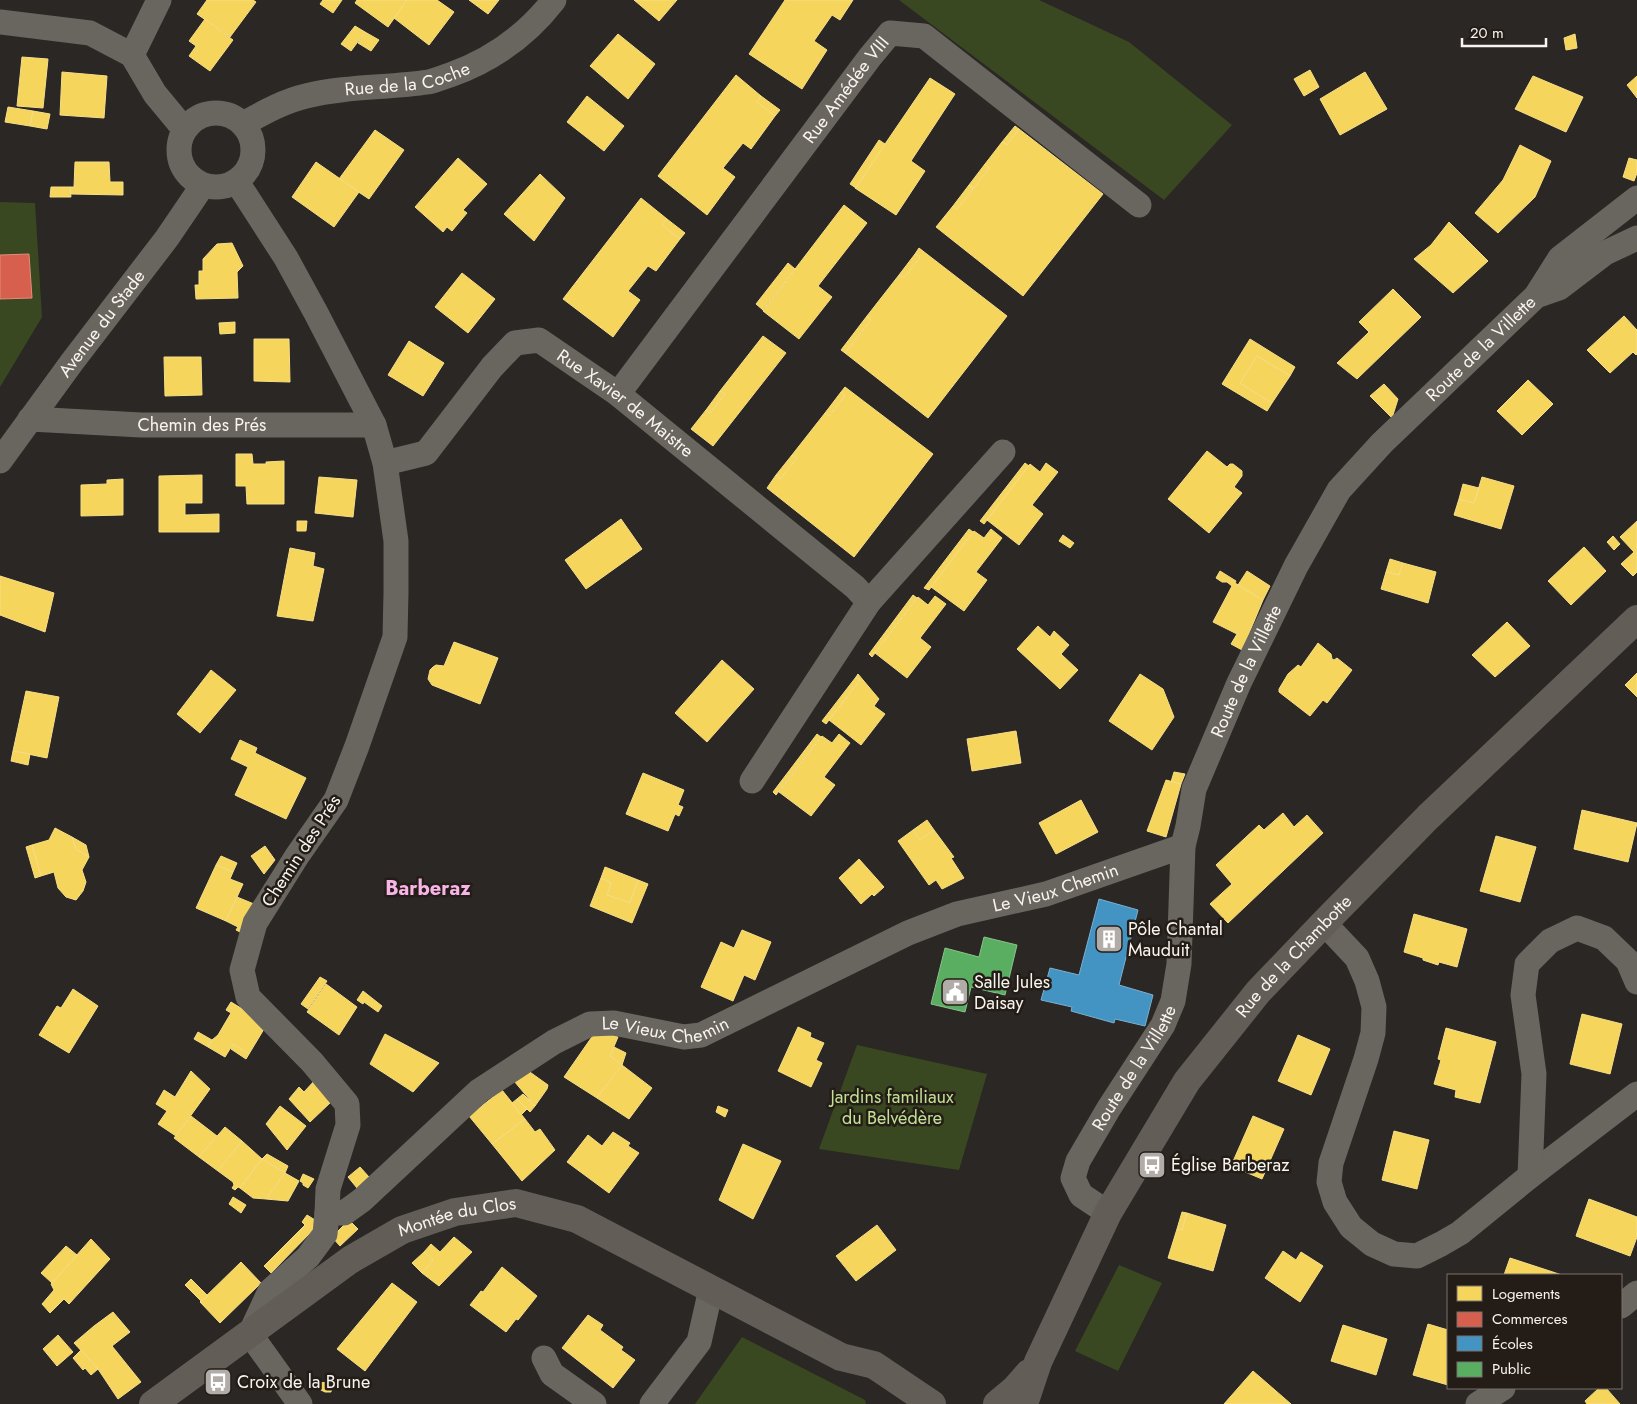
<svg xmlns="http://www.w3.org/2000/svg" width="1637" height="1404" viewBox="0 0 1637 1404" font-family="Jost,sans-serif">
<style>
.green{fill:#3a4821}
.homes{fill:#f6d55c;stroke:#f7de88}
.shops{fill:#d6604d;stroke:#e08c7e}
.schools{fill:#4393c3;stroke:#7ab0d0}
.public{fill:#5aae61;stroke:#8ac38c}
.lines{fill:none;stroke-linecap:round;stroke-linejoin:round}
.street{stroke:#69655f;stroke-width:25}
.secondary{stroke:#625e57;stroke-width:28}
.labels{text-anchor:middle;stroke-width:5;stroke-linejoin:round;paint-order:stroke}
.street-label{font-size:18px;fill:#f9f4ef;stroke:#241d17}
.poi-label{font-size:18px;fill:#f9f4ef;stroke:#241d17;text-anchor:start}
.park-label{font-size:18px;fill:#c1e193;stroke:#241d17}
.quarter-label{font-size:20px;font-weight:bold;fill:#f7b5e7;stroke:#241d17}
</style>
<rect width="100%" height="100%" fill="#2a2724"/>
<g class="green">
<path d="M899,0H1039L1129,42L1232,125L1164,200Z"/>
<path d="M0,202L35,203L42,317L0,387Z"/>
<path d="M857,1045L987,1074L959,1170L819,1149Z"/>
<path d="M1119,1265L1162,1283L1118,1371L1075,1351Z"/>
<path d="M742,1337L865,1400L866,1404H695Z"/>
</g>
<g class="homes">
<path d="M207,0H253L256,2L230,37L197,14Z"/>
<path d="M323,0H342L333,13L320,4Z"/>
<path d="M357,0H407L388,27L355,3Z"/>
<path d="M407,0H437L454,12L429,45L394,18Z"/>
<path d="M469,0H499L488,14Z"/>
<path d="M634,0H677L659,21Z"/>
<path d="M785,0H853L840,20L832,15L814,41L827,50L802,89L749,54Z"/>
<path d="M205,19L233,40L210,71L189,56L196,46L189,41Z"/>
<path d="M355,26L365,32L351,51L341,44Z"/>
<path d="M365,32L379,40L371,51L358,43Z"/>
<path d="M618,34L655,64L628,99L590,66Z"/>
<path d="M1575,34L1577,48L1566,50L1564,38Z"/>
<path d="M22,57L48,59L43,108L17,106Z"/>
<path d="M1310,70L1319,87L1304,96L1294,79Z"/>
<path d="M62,72L107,76L104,118L60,115Z"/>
<path d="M1365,72L1387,109L1340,135L1320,99Z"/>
<path d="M736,75L761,96L757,102L775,116L751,149L743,143L723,168L735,177L707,215L658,176Z"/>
<path d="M1533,76L1583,97L1566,132L1515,109Z"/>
<path d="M1637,76V98L1627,85Z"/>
<path d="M930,78L955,94L911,161L925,171L896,215L855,188Z"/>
<path d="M587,96L624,126L604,151L567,122Z"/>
<path d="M761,96L780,110L775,116L757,102Z"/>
<path d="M8,107L33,111L30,126L5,122Z"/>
<path d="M33,111L50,114L47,129L30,126Z"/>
<path d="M1015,126L1019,129L1007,145L1002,142Z"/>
<path d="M1019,129L1103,194L1023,296L936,227L953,206L957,209L973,189L969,185L974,188L989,168L985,164L1002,142L1007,145Z"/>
<path d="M375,130L404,150L369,199L339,179Z"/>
<path d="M879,140L885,144L856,188L850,184Z"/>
<path d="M1520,145L1551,161L1535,197L1498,233L1475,213L1503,180Z"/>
<path d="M458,158L487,184L463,210L467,213L452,231L447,227L443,232L415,207Z"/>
<path d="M1629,158L1637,160V173L1634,181L1623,177Z"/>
<path d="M75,162H109L110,182H123V195L71,194L70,187H74Z"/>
<path d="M316,162L359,192L334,227L292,197Z"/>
<path d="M985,164L989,168L974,188L969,185Z"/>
<path d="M540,174L565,198L534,241L504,214Z"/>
<path d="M969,185L973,189L957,209L953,206Z"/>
<path d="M51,187H70L71,197H50Z"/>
<path d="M641,198L667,219L662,225L680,239L656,271L648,266L628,291L640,300L613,337L563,299Z"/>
<path d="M844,205L867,223L818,286L832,297L799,339L763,311Z"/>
<path d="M667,219L685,233L680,239L662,225Z"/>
<path d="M1449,222L1488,261L1453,293L1414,259L1431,245Z"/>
<path d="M232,243L243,266L237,272L238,298L196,299L195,285H199V271H203V259L217,244Z"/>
<path d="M919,248L1007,316L928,418L845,353L871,320L867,316L899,275L904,278L920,257L915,254Z"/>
<path d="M915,254L920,257L904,278L899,275Z"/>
<path d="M788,263L795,269L763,310L756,304Z"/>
<path d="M462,273L495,299L468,333L435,307Z"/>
<path d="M1393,289L1421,317L1357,379L1337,363L1369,332L1359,322Z"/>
<path d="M867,316L871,320L845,353L841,350Z"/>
<path d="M1624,316L1637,330V354L1636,355L1633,352L1610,373L1587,350Z"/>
<path d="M235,322V333L220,334L219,323Z"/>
<path d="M763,336L786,353L713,446L691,429L706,410L710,413L725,394L720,391Z"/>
<path d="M254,339H289L290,382L254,381Z"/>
<path d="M1250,339L1295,367L1290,376L1257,356L1240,383L1272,403L1267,411L1222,384Z"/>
<path d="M409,341L444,363L423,396L388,375Z"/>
<path d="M1257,356L1290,376L1272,403L1240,383Z"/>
<path d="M164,357H201L202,395L165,396Z"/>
<path d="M1528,380L1553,404L1522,435L1497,411Z"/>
<path d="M1384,384L1398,399L1392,418L1370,396Z"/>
<path d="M845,387L933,454L854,557L767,488L776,475L780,479L797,458L792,455L825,413L829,416L845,396L841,392Z"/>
<path d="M720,391L725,394L710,413L706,410Z"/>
<path d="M841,392L845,396L829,416L825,413Z"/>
<path d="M1207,451L1227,467L1230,464H1233L1242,471V476L1234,487L1242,493L1209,533L1168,499Z"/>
<path d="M236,454H252L253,464H266V462L284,461V504H247L246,486H236Z"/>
<path d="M792,455L797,458L780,479L776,475Z"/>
<path d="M1025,463L1029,466L984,524L980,521Z"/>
<path d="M1046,463L1058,472L1032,505L1043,514L1019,545L987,520L1030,464L1040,472Z"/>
<path d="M202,475V503H185V515L219,514V532H159V476Z"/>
<path d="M319,477L357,480L353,517L315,513Z"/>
<path d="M1482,477L1514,486L1501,529L1454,515L1459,499L1474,503Z"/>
<path d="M123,479V515L81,516V485L107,484V480Z"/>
<path d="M1463,484L1479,488L1474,503L1459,499Z"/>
<path d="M621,519L642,549L586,589L565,560Z"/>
<path d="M297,521H307L306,531H297Z"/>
<path d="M1637,521V572L1633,576L1621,564L1634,552L1620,537Z"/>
<path d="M969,529L973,532L955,556L929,590L924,588Z"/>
<path d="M991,529L1002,538L976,572L987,580L964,611L931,587L974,531L984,538Z"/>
<path d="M1063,535L1074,543L1070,548L1059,541Z"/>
<path d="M1613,536L1620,544L1614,550L1607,542Z"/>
<path d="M1584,547L1606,571L1571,605L1548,581Z"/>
<path d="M290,548L315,553L313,566L324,569L313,621L277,616Z"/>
<path d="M1390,559L1403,563L1399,575L1386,572Z"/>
<path d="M1403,563L1436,572L1428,603L1381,589L1386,572L1399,575Z"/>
<path d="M1220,571L1236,581L1235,583L1263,600L1242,650L1231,644L1237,634L1213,622L1232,586L1227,582H1222L1216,578Z"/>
<path d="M1247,571L1270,586L1263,600L1238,585Z"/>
<path d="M0,576L54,593L45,632L0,615Z"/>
<path d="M913,595L917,598L872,657L869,654Z"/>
<path d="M935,596L946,604L920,638L931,647L907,678L875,653L918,597L928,605Z"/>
<path d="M1507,622L1530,646L1495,677L1472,655Z"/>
<path d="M1038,626L1050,637L1054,631L1069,645L1061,654L1078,670L1060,689L1017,649Z"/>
<path d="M454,642L498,658L480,704L432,685L428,679L430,670L433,667L436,665L444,666Z"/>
<path d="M1318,643L1331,654L1332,659L1334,660L1337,658L1352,670L1327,703L1323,700L1310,716L1279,692V689L1288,674L1298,665L1301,667Z"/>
<path d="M722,660L754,689L707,742L675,713Z"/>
<path d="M211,670L236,690L200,733L177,714Z"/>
<path d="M1637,673V697L1625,685Z"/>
<path d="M858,674L879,699L874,706L885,714L861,745L829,720L860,680L856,677Z"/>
<path d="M1140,674L1163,689L1174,717L1152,750L1109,721Z"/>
<path d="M856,677L860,680L826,724L822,721Z"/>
<path d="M26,691L59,697L47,758L13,751Z"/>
<path d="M1016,731L1021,763L972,771L967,739Z"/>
<path d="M817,734L821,737L776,795L773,792Z"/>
<path d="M839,734L850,743L824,777L835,785L811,816L779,792L822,736L832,743Z"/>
<path d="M240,740L257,748L255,753L306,778L286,819L235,795L248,767L231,759Z"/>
<path d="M13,751L30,754L28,765L11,761Z"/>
<path d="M1174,772L1185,774L1181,784L1171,782Z"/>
<path d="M643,773L684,790L678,805L683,807L679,816L675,814L668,831L626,814Z"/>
<path d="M1166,780L1181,784L1166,837L1147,831Z"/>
<path d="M1081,800L1098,832L1056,854L1039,823Z"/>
<path d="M1582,810L1637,823L1628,862L1574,849Z"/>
<path d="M1283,813L1294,827L1307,815L1323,833L1228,923L1210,904L1232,884L1216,865L1259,825L1264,830Z"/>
<path d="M927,820L934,830L920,840L913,830Z"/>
<path d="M55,828L72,837L76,849L89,857L82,870L86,882L83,891L76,900L66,897L58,888L54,872L41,876L32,845L49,840Z"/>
<path d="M913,830L920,840L934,830L954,857L951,858L964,878L942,889L936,880L929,885L898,841Z"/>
<path d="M1496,836L1536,847L1520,902L1480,891Z"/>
<path d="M72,837L86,845L89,857L76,849Z"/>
<path d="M32,845L41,876L35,878L26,847Z"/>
<path d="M265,846L275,860L264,874L251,856Z"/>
<path d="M221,856L237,863L233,872L216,865Z"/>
<path d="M859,859L884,887L874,896L872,894L861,904L839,878Z"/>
<path d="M216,865L233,872L230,879L243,884L226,921L196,908Z"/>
<path d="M605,867L638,880L630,903L607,895L611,883L601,878Z"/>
<path d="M601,878L611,883L607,895L630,903L638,880L648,884L632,923L590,906Z"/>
<path d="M237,897L254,904L242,933L236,930L238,927L226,921Z"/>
<path d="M1414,914L1467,929L1457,967L1439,962L1438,965L1423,960V958L1404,952Z"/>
<path d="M742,930L771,942L755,980L744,975L733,1001L701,987L721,942L734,948Z"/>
<path d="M320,977L327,981L308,1009L301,1004Z"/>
<path d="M326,984L357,1007L339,1035L307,1012Z"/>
<path d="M73,989L98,1006L69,1053L39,1035L57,1006L61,1008Z"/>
<path d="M363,991L382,1006L378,1012L364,1002L363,1004L357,1000Z"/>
<path d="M231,1002L267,1024L249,1054L233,1044L225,1057L208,1047L212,1040L218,1035L231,1013L226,1010Z"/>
<path d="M1582,1014L1622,1024L1610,1074L1570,1064Z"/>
<path d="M798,1027L811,1033L810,1037L824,1043L816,1060L822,1063L811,1087L778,1071Z"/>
<path d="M1446,1028L1496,1042L1480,1103L1455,1097L1456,1090L1434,1084L1441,1060L1438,1059Z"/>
<path d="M596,1031L618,1037L610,1056L622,1065L597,1098L564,1077Z"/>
<path d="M198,1032L212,1040L208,1047L194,1039Z"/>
<path d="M385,1034L439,1063L413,1092L370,1064Z"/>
<path d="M1298,1035L1330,1049L1311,1095L1278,1081Z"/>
<path d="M233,1044L249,1054L246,1059L231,1049Z"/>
<path d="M614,1047L626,1053L622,1065L610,1056Z"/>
<path d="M622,1065L652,1088L629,1119L597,1098Z"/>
<path d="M527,1070L548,1085L547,1089L535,1106L514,1081Z"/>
<path d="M191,1071L210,1089L176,1136L158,1124L167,1111L156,1104L164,1090L175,1097Z"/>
<path d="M316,1079L331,1102L310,1122L289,1099L299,1087L304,1092Z"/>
<path d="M502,1090L525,1119L492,1144L469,1116Z"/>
<path d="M523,1094L535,1106L530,1112L517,1099Z"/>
<path d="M517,1099L527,1109L521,1115L512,1103Z"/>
<path d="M280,1106L306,1126L287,1150L266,1124Z"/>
<path d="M718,1106L728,1110L725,1117L716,1112Z"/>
<path d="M191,1116L217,1136L199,1157L174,1138Z"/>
<path d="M1253,1116L1284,1129L1262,1179L1231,1166Z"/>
<path d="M525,1119L535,1132L540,1129L555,1150L522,1181L492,1144Z"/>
<path d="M225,1127L242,1141L218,1171L199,1157Z"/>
<path d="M1394,1131L1429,1140L1417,1189L1382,1180Z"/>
<path d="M613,1132L630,1143L628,1146L639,1153L609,1193L567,1162L588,1135L602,1146Z"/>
<path d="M242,1141L262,1159L240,1188L238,1187L235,1190L232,1188L234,1185L233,1182L218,1171Z"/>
<path d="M743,1144L781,1161L753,1219L719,1200Z"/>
<path d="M267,1154L288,1166L285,1173L262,1159Z"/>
<path d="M262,1159L285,1173L266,1199L253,1198L240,1188Z"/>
<path d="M360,1167L369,1177L357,1188L348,1177Z"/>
<path d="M285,1173L299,1181L288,1201L266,1199Z"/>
<path d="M303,1174L314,1179L308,1188L303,1185V1183L300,1181Z"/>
<path d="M233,1197L246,1205L241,1213L229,1204Z"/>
<path d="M1589,1199L1637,1217V1237L1630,1256L1576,1236Z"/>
<path d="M1182,1212L1187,1213L1182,1230L1177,1229Z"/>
<path d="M1187,1213L1226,1225L1213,1271L1168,1258L1177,1229L1182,1230Z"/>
<path d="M307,1215L315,1220V1228L271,1273L264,1266L305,1225L302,1222Z"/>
<path d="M349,1220L358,1229L340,1246L332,1237Z"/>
<path d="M877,1225L896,1250L856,1281L836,1256Z"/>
<path d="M454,1237L472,1252L439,1286L422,1273L433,1260L424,1252L431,1244L440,1252Z"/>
<path d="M91,1239L110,1259L69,1304L64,1299L50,1313L42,1304L54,1290L51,1284Z"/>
<path d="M66,1246L77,1255L52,1283L41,1273Z"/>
<path d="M1283,1251L1296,1260L1301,1252L1323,1266L1300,1302L1265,1278Z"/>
<path d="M424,1252L433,1260L422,1273L412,1263Z"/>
<path d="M1510,1258L1562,1275H1504Z"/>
<path d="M241,1262L261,1283L220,1323L200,1302Z"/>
<path d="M502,1267L537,1296L518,1320L516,1319L506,1332L470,1305L481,1291L483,1292Z"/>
<path d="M191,1279L208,1296L201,1301L185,1285Z"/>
<path d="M392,1283L417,1302L365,1371L337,1349Z"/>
<path d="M113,1312L130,1332L112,1346L141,1382L118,1399L98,1369L74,1343L94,1326Z"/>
<path d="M588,1315L603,1325L600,1330L623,1347L621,1350L635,1360L613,1388L562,1348Z"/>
<path d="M1428,1324L1448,1330V1385L1413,1375Z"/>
<path d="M1343,1325L1387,1339L1376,1375L1331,1361Z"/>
<path d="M58,1335L73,1352L57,1366L43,1349Z"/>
<path d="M81,1350L98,1369L91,1375L85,1368L83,1370L73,1358Z"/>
<path d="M1253,1371L1291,1404H1224Z"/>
<path d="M332,1382L331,1392H325L317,1388V1383Z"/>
<path d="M1599,1388H1606L1620,1404H1587L1585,1401Z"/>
</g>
<path class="shops" d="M29,254L32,298L0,299V255Z"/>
<path class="schools" d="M1099,899L1138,910L1119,985L1153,995L1145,1026L1115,1019L1114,1023L1071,1011L1072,1007L1041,1000L1050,968L1079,975Z"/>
<path class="public" d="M984,937L1017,945L1005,995L971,987L965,1012L931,1004L945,948L979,957Z"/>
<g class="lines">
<g class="street">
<path d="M0,22L90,33L132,55L155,94L184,129"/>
<path d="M132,55L159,0"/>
<circle cx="216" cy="150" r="37"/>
<path id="s1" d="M243,124C263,113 284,101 306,96C346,86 388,88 428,82C435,81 443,77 450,75C492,60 527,35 554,0"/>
<path d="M237,182L286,258L316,313L374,425L385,463L396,541V592L395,637L357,746L336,800L297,856L255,923L242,970L248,997L312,1062L347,1104L348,1125L328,1189L327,1213"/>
<path d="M1536,296L1560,258L1637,198"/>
<path id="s2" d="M618,394L870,57L890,33L924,36L1139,205"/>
<path id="s3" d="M30,419L141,425H374"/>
<path id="s4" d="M0,461L72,362L167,238L203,185"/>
<path id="s5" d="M385,463L426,453L492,367L515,343L539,340L618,394L855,587L869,602"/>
<path d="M752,781L869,602L1003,452"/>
<path d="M1324,923L1357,958L1367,981L1374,1007L1373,1033L1366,1059L1331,1163L1329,1182L1335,1202L1351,1227L1372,1244L1394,1254L1417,1256L1441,1244L1460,1233L1530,1176L1637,1094"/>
<path d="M1530,1176L1534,1074L1523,995L1527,964L1550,941L1577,928L1604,938L1628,961L1637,982"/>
<path id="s6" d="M1108,1213L1081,1195L1073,1178L1078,1161L1109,1108L1163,1025L1173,1001L1179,964L1183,846L1188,826L1194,789L1239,683L1296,566L1339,490L1382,443L1536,296L1559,288L1605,253L1637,238"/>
<path d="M1621,1306L1637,1293"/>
<path d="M544,1358L552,1374L594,1404"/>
<path id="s7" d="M300,1404L250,1334L270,1291L308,1257L325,1234L327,1213H344L362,1200L479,1091L554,1042L590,1024L614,1023L684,1037L701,1035L908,933L957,914L1046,894L1183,846"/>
<path d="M652,1404L699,1342L711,1289"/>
<path d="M1478,1404L1503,1388"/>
</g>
<g class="secondary">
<path id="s8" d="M153,1404L350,1260L402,1230L455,1212L516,1203L577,1219L841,1357L874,1365L932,1404"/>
<path d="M997,1404L1015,1389L1029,1373"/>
<path id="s9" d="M1022,1404L1026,1398L1038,1362L1108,1213L1187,1081L1258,992L1324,923L1428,817L1637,619"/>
</g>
</g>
<defs>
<g id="building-square" transform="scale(1.4375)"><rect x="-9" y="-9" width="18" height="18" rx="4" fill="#b1aca8" stroke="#241d17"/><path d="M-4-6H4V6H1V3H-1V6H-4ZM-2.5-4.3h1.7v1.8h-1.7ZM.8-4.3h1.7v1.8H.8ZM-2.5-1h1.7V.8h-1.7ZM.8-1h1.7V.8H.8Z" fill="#fff"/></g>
<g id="civic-square" transform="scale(1.4375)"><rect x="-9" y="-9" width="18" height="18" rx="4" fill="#b1aca8" stroke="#241d17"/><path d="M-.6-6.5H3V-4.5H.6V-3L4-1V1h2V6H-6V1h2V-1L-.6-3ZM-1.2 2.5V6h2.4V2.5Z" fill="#fff"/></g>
<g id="bus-square" transform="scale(1.4375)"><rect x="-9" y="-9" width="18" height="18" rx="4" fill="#b1aca8" stroke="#241d17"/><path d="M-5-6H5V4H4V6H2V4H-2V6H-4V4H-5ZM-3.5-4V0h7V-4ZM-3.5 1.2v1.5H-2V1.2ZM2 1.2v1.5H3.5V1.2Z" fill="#fff"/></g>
</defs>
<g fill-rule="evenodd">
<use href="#building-square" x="1109" y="939"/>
<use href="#civic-square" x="955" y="992"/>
<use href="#bus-square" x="1152" y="1165"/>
<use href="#bus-square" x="218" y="1382"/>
</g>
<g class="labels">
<g class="street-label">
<text dy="6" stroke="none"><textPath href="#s1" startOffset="172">Rue de la Coche</textPath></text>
<text dy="6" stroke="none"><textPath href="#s2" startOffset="380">Rue Amédée VIII</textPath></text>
<text dy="6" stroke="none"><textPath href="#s4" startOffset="171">Avenue du Stade</textPath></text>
<text dy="6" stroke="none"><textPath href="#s6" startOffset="1002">Route de la Villette</textPath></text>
<text dy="6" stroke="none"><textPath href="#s5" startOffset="315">Rue Xavier de Maistre</textPath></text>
<text dy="6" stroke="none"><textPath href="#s3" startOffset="172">Chemin des Prés</textPath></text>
<text dy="6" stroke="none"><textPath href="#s6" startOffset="598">Route de la Villette</textPath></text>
<text transform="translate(301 851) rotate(-57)" y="6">Chemin des Prés</text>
<text dy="6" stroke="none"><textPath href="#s7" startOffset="1061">Le Vieux Chemin</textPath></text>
<text dy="6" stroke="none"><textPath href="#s9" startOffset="528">Rue de la Chambotte</textPath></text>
<text dy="6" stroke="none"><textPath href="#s7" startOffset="640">Le Vieux Chemin</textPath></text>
<text dy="6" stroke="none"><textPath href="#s6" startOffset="178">Route de la Villette</textPath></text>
<text dy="6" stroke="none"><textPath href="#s8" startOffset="361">Montée du Clos</textPath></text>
</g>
<g class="poi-label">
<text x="1128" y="935">Pôle Chantal<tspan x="1128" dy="21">Mauduit</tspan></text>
<text x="974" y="988">Salle Jules<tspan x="974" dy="21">Daisay</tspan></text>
<text x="1171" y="1171">Église Barberaz</text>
<text x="237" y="1388">Croix de la Brune</text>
</g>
<g class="park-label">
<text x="892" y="1103">Jardins familiaux<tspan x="892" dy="21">du Belvédère</tspan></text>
</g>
<g class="quarter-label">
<text x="428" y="895">Barberaz</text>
</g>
</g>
<rect x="1447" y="1274" width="175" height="115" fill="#241d17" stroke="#79736d"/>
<rect x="1457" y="1286" width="25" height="15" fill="#f6d55c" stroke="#79736d"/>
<text x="1492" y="1299" font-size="15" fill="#f9f4ef">Logements</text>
<rect x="1457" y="1312" width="25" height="15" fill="#d6604d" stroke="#79736d"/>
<text x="1492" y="1324" font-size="15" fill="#f9f4ef">Commerces</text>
<rect x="1457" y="1336" width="25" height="15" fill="#4393c3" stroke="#79736d"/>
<text x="1492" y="1349" font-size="15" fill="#f9f4ef">Écoles</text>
<rect x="1457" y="1362" width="25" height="15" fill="#5aae61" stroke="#79736d"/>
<text x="1492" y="1374" font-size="15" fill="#f9f4ef">Public</text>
<path d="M1462 38v8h84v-8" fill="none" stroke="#f9f4ef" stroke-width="2.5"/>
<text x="1470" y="38" font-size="15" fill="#f9f4ef" stroke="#241d17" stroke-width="4" paint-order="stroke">20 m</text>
</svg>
